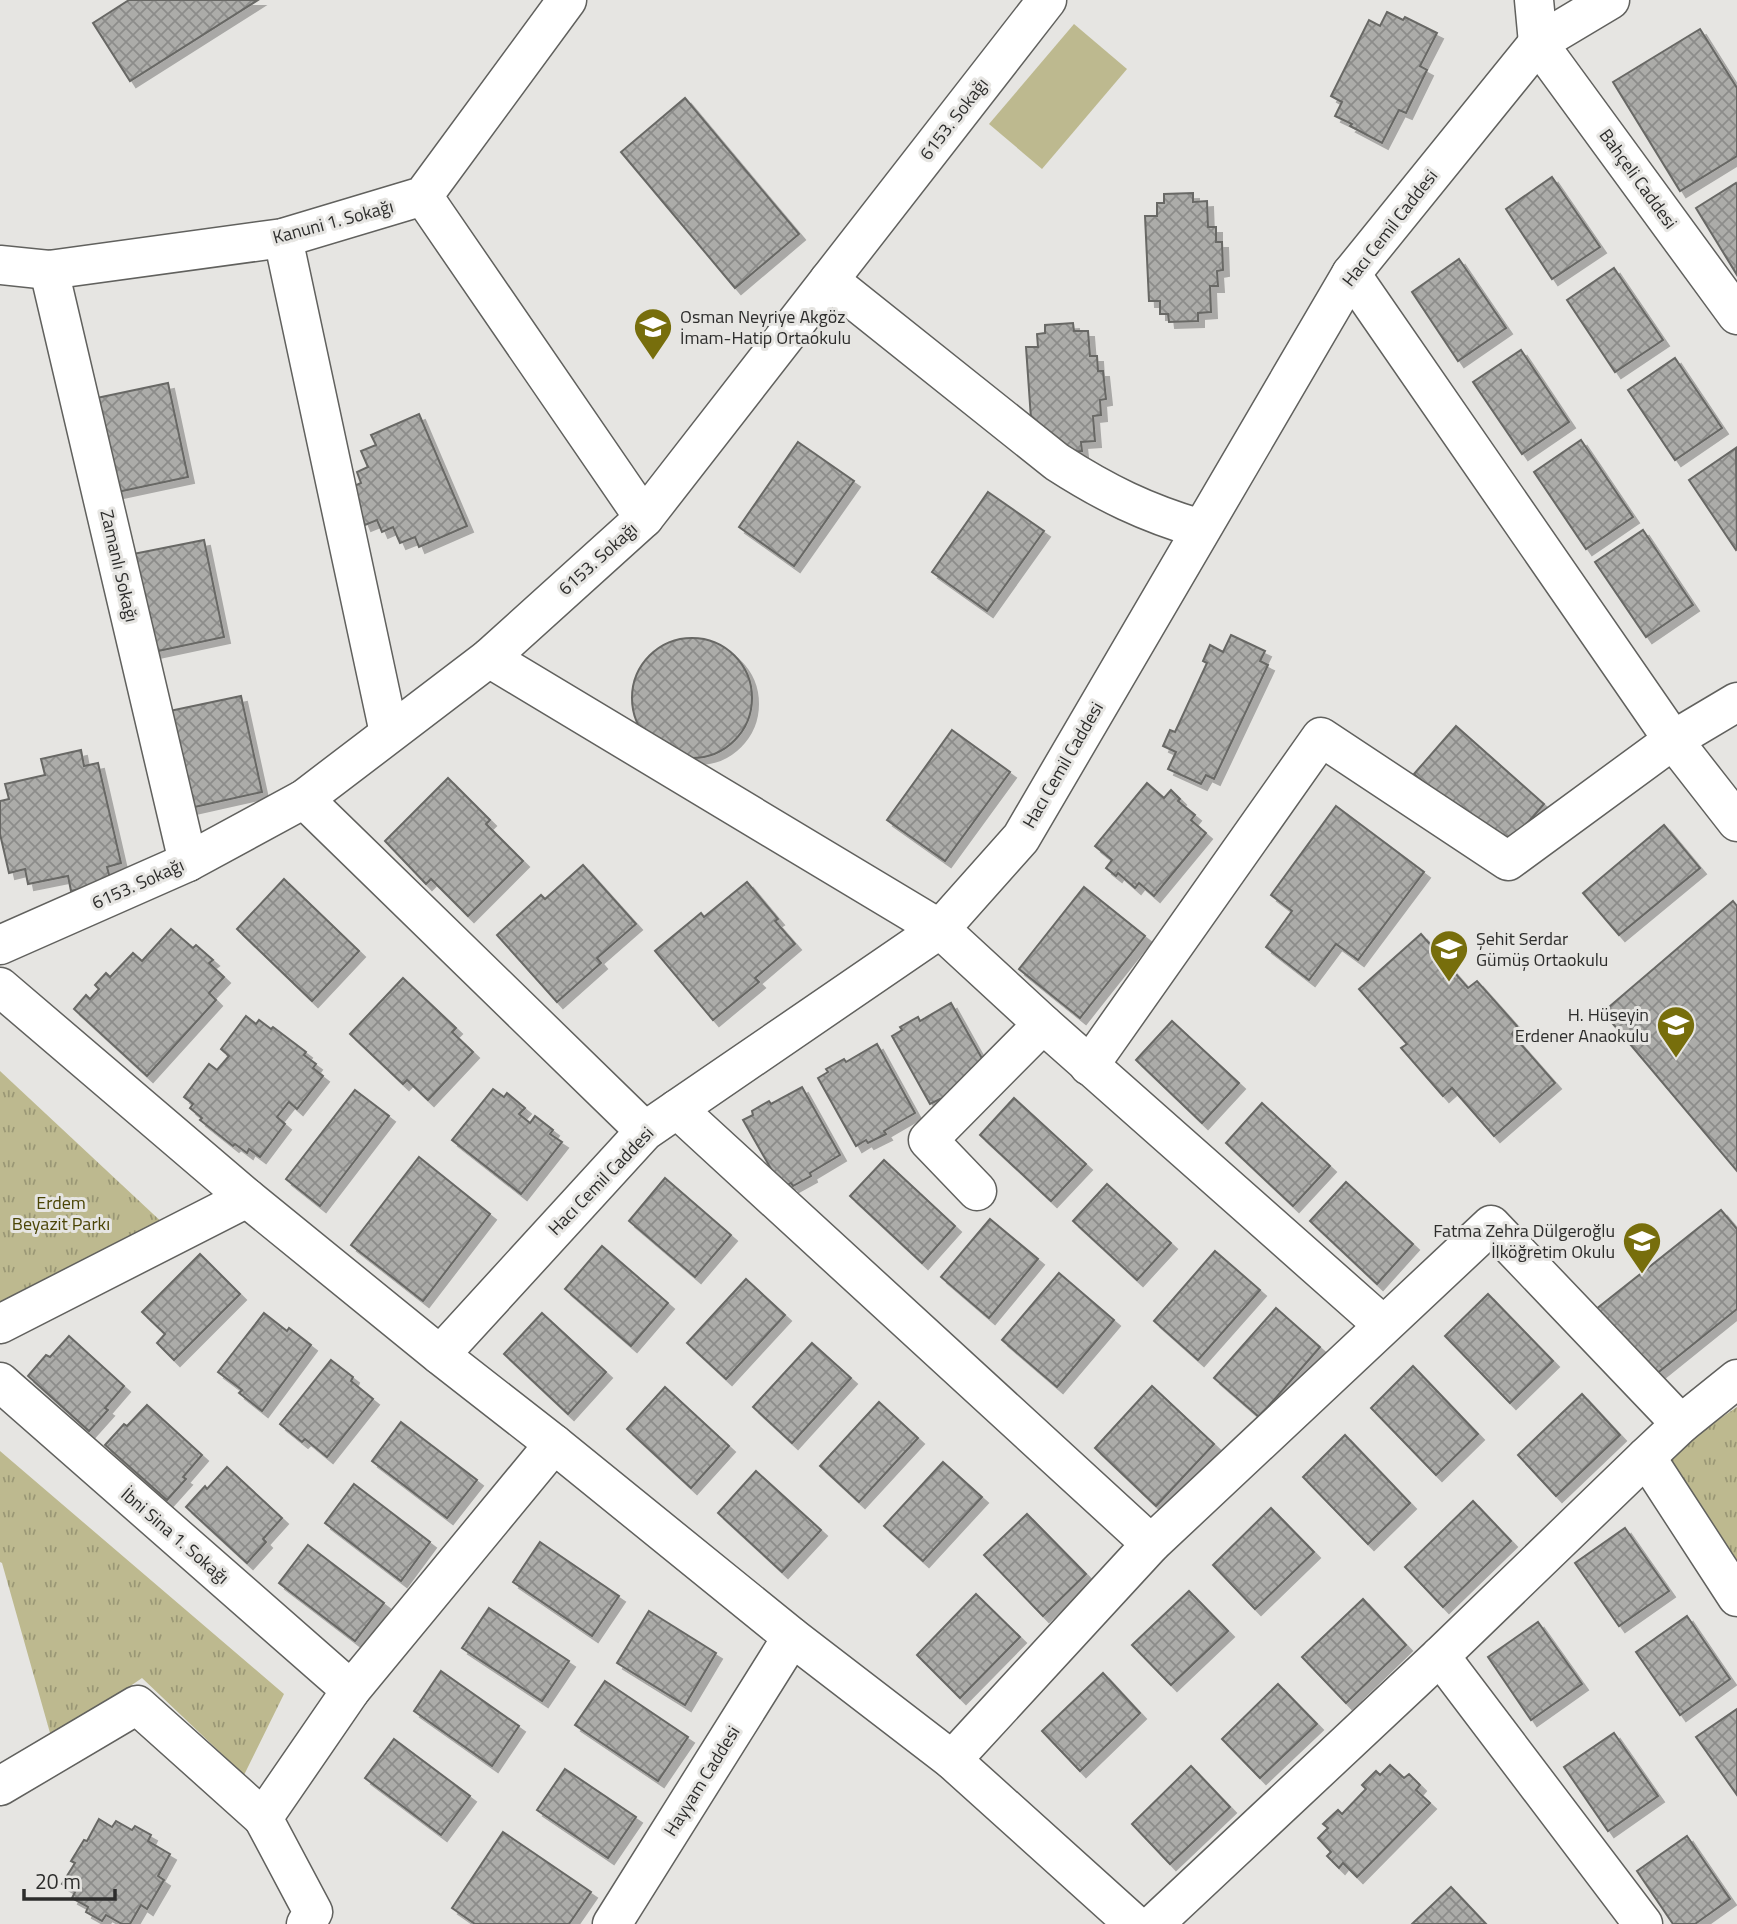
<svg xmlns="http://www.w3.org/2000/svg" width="1737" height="1924" viewBox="0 0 1737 1924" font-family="'Titillium Web',sans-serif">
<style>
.park{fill:url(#park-tufts)}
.pitch{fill:#bdb98f}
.building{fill:url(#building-cross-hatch);stroke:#686865;stroke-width:2;filter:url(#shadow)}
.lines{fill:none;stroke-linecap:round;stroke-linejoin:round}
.minor-casing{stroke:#61615e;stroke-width:41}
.minor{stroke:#fff;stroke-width:38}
.labels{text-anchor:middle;stroke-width:6;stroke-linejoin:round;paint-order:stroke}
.street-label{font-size:18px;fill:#2d2d2c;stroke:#e6e5e2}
.poi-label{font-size:18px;fill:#2d2d2c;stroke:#e6e5e2;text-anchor:start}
.park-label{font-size:18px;fill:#4a4405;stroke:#e6e5e2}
</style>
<defs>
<pattern id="park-tufts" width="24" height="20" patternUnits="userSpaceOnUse" patternTransform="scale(1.75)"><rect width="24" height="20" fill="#bdb98f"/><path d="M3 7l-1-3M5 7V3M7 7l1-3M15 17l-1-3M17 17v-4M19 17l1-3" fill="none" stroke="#9a9775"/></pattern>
<pattern id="building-cross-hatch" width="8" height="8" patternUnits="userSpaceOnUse" patternTransform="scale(1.75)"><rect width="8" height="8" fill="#acaca9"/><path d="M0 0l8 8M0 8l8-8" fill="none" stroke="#8c8c8a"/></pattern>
<filter id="shadow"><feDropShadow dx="6" dy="6" stdDeviation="0" flood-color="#0004"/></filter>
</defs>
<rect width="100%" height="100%" fill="#e6e5e2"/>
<g class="park">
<path d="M0,1071L167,1227L0,1315Z"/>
<path d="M1737,1407V1597L1651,1465Z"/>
<path d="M0,1451L284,1694L244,1775L142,1678L52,1740L2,1563L0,1562Z"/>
</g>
<path class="pitch" d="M1074,24L1127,69L1042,169L989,124Z"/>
<g class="building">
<path d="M129,0H258L130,81L93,23Z"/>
<path d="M1387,12L1403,20L1405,17L1437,33L1420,66L1427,70L1406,113L1399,110L1382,143L1350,126L1352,124L1335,116L1342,102L1331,96L1369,20L1380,26Z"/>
<path d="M1700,29L1737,88V156L1680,191L1613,82Z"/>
<path d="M685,98L799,234L735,288L621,152Z"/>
<path d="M1552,177L1600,247L1552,279L1506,209Z"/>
<path d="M1736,183L1737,185V275L1696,208Z"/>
<path d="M1193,193V202L1207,201L1208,227H1216V242H1222L1223,270L1217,271L1218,286H1210L1211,312L1198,313V321L1169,322L1168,314H1160V301H1149L1145,216H1157V203H1164V194Z"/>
<path d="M1459,259L1506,328L1458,361L1412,292Z"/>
<path d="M1614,268L1663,340L1615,372L1567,300Z"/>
<path d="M1073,323L1074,331H1088L1090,356H1097L1098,371H1103L1106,399L1100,400L1101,415L1093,416L1095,441L1081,442L1082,451L1053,453L1032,433L1026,347H1038L1037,334L1045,333V325Z"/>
<path d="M1521,350L1569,422L1522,454L1473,382Z"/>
<path d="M1675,358L1722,428L1675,460L1628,390Z"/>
<path d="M168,383L188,477L108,494L87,400Z"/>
<path d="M419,414L467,526L419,547L415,537L400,543L393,527L382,532L377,520L365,525L350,488L361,483L357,472L368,467L361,451L376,445L371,435Z"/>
<path d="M1581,440L1633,517L1586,549L1534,472Z"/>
<path d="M798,442L854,481L794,566L739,527Z"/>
<path d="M1736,448L1737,549L1736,550L1689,480Z"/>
<path d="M988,492L1044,531L987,611L932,572Z"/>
<path d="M1643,530L1693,605L1646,637L1595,562Z"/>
<path d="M204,540L224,637L144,654L123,556Z"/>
<path d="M1231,635L1265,651L1260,661L1268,665L1214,779L1206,775L1201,784L1168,769L1176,752L1163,746L1170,730L1175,732L1207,663L1203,661L1210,645L1223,652Z"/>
<circle cx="692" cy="698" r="60"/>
<path d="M241,696L262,792L181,810L160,713Z"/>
<path d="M1456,726L1544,804L1502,852L1414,774Z"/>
<path d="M952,730L1010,772L945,861L887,820Z"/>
<path d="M81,750L84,766L98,763L121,863L107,867L111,882L71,891L68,876L28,884L25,869L9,873L0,834V801L9,799L5,784L45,775L41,759Z"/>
<path d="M448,778L490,820L486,824L523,861L468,916L431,879L426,884L385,841Z"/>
<path d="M1147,783L1164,798L1171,790L1180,799L1178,801L1195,815L1191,820L1206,833L1154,896L1139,883L1135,888L1118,873L1116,876L1106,868L1112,860L1095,846Z"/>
<path d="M1336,806L1424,872L1358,960L1336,944L1309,980L1266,947L1292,911L1271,895Z"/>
<path d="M1664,825L1700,868L1619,935L1583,893Z"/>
<path d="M583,865L636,924L597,958L601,963L557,1002L497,935L541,895L545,899Z"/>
<path d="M284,879L359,951L312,1001L237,929Z"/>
<path d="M747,882L778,919L775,921L795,944L755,978L759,982L713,1020L655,951L701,913L704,917Z"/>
<path d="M1084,887L1145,936L1080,1018L1019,969Z"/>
<path d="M1733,901L1737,906V1171L1603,1012Z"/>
<path d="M171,929L193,948L196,945L213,960L209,963L224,977L209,993L216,1000L147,1076L74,1009L86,995L90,999L99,989L95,985L106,973L110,977L133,953L142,961Z"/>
<path d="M1421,934L1468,988L1477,981L1517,1026L1512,1034L1555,1083L1494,1136L1452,1088L1443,1096L1401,1048L1407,1044L1359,989Z"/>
<path d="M403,978L456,1028L452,1032L473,1052L428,1100L407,1080L403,1084L350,1034Z"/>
<path d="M951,1003L989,1071L942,1102L940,1099L930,1104L892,1036L902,1030L900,1027L918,1017L920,1021Z"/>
<path d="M246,1016L256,1024L259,1020L271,1029L273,1027L306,1052L304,1055L316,1064L313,1068L323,1076L297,1109L289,1102L277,1117L285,1124L260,1157L249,1149L247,1153L235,1144L233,1146L200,1120L202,1118L190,1108L193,1104L184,1097L209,1064L217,1070L229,1056L221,1049Z"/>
<path d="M1172,1021L1239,1083L1202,1123L1136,1060Z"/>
<path d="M877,1044L915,1113L884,1131L886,1134L868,1143L866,1140L856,1146L818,1078L828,1072L826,1069L844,1059L846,1062Z"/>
<path d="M802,1087L840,1155L810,1173L811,1176L793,1186L791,1183L782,1188L743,1120L753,1115L752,1111L769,1101L771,1104Z"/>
<path d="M493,1089L504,1097L507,1093L525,1108L519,1114L530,1123L535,1116L553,1130L550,1134L562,1142L521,1194L452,1140Z"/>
<path d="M355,1090L389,1116L320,1206L286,1179Z"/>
<path d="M1014,1098L1086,1164L1051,1201L980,1135Z"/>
<path d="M1262,1103L1330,1166L1293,1206L1226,1143Z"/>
<path d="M419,1157L490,1214L423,1301L351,1245Z"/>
<path d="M884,1160L955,1226L922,1263L850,1196Z"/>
<path d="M665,1178L731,1235L695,1277L629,1221Z"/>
<path d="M1346,1182L1413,1244L1377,1284L1310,1221Z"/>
<path d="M1107,1184L1171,1243L1137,1280L1073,1221Z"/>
<path d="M1721,1210L1737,1229V1309L1650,1379L1595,1310Z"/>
<path d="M990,1219L1038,1259L989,1318L941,1277Z"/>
<path d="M602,1246L668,1303L631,1346L565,1289Z"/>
<path d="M1215,1251L1260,1290L1198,1360L1154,1321Z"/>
<path d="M200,1254L240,1294L174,1360L157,1343L165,1334L142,1312Z"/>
<path d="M1059,1273L1114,1320L1057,1387L1002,1340Z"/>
<path d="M746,1279L785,1315L726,1379L687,1343Z"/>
<path d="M1488,1294L1553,1361L1510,1403L1445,1336Z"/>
<path d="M1276,1308L1320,1347L1259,1417L1214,1378Z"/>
<path d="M264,1313L287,1331L289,1328L311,1345L262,1411L239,1393L242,1390L218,1372Z"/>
<path d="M542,1313L606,1372L568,1414L504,1354Z"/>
<path d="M69,1336L124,1386L105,1408L108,1410L89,1431L28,1376L46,1355L50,1357Z"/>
<path d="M812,1343L851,1378L792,1443L753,1407Z"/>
<path d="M331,1360L353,1377L351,1381L373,1399L327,1457L305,1439L302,1442L280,1424Z"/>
<path d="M1413,1366L1478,1434L1436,1475L1371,1408Z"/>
<path d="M1152,1386L1214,1444L1156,1506L1095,1448Z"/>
<path d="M665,1387L729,1446L691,1488L627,1429Z"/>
<path d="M1582,1394L1620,1435L1556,1496L1518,1455Z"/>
<path d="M879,1402L918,1438L859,1502L820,1466Z"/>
<path d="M147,1405L202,1455L183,1477L186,1479L167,1500L105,1445L124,1424L127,1426Z"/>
<path d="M401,1422L477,1480L447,1518L372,1461Z"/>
<path d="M1345,1435L1410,1503L1368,1544L1303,1477Z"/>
<path d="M943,1462L982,1497L923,1561L884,1526Z"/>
<path d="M227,1467L282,1518L263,1539L266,1542L247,1563L186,1507L205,1486L207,1489Z"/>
<path d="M756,1471L821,1530L782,1572L718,1513Z"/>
<path d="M354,1484L430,1542L401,1581L325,1523Z"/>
<path d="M1473,1501L1511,1541L1443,1607L1405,1567Z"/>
<path d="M1271,1508L1314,1552L1255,1609L1213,1565Z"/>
<path d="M1027,1514L1086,1574L1043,1616L984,1555Z"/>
<path d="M1625,1528L1669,1591L1619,1626L1575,1563Z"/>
<path d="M540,1542L619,1596L592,1636L513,1582Z"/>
<path d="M308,1545L384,1603L355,1641L279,1583Z"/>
<path d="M1189,1591L1228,1631L1171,1685L1132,1645Z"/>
<path d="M976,1594L1020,1637L960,1698L917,1655Z"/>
<path d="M1363,1599L1406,1645L1346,1703L1302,1657Z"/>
<path d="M489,1608L569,1661L542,1701L462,1648Z"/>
<path d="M649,1611L716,1653L685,1705L617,1663Z"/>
<path d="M1687,1616L1730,1679L1680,1715L1636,1652Z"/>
<path d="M1538,1622L1582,1684L1531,1720L1488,1657Z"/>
<path d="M441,1671L519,1726L492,1766L414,1711Z"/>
<path d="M1103,1673L1140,1713L1080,1771L1042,1731Z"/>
<path d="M605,1681L688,1737L658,1781L575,1725Z"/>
<path d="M1278,1684L1317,1724L1260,1778L1222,1739Z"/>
<path d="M1737,1709V1795L1696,1737Z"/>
<path d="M1614,1733L1658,1796L1608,1831L1564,1767Z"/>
<path d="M394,1739L470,1796L441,1835L365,1778Z"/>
<path d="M1390,1765L1404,1778L1409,1774L1420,1785L1416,1790L1430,1803L1357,1877L1343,1863L1339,1868L1327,1856L1331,1852L1318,1838L1328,1828L1323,1824L1338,1810L1342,1814L1366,1789L1362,1785L1376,1771L1380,1775Z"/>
<path d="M1191,1766L1230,1807L1170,1864L1132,1824Z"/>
<path d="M565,1769L636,1817L608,1858L537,1810Z"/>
<path d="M99,1819L112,1827L116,1821L132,1830L135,1826L151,1835L148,1841L170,1854L158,1876L164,1880L147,1909L141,1905L130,1924H122L106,1915L102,1921L86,1912L88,1907L72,1898L75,1892L62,1884L75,1863L71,1861L84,1840L87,1841Z"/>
<path d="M503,1832L591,1892L569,1924H475L452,1908Z"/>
<path d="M1687,1836L1730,1899L1695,1924H1673L1637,1871Z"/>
<path d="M1451,1887L1486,1924H1412Z"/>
</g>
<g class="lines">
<g class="minor-casing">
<g id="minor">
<path d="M1534,0L1538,43"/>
<path d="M1538,43L1737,315"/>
<path d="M423,196L644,518"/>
<path d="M283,238L389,733"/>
<path d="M0,265L49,270L283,238L423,196L567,0"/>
<path d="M49,270L188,862"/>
<path d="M1351,274L1673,740L1737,822"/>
<path d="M829,280L1057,462C1105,493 1146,513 1201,529"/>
<path d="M489,658L940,929L1043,1024L1383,1325"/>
<path d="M304,799L645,1131"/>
<path d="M0,945L188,862L304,799L489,658L644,518L1047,0"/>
<path d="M0,987L247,1198L440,1355L554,1444L792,1637L952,1760L1134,1924"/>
<path d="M1089,1066L1321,737L1508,861L1673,740L1737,702"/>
<path d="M677,1109L1151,1544"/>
<path d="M977,1191L928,1140L1043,1024"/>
<path d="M0,1324L247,1198"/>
<path d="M440,1355L645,1131L940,929L1021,838L1351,274L1538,43L1610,0"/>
<path d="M0,1382L351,1690"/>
<path d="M1646,1457L1737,1597"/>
<path d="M1440,1656L1643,1924"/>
<path d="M952,1760L1151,1544L1491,1225L1681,1424"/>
<path d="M0,1786L137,1705L263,1818"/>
<path d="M306,1924L313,1912L263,1818L351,1690L554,1444"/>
<path d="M612,1924L792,1637"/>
<path d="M1154,1924L1440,1656L1646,1457L1681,1424L1737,1379"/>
</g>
</g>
<use href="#minor" class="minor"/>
</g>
<defs>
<g id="school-pin" transform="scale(2.0125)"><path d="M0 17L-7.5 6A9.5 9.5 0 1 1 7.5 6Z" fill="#776e0c" stroke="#e6e5e2"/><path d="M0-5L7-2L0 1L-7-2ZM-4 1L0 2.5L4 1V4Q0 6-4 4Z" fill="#fff"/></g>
</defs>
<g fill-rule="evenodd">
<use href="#school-pin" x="653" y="327"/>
<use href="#school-pin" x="1449" y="949"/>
<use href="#school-pin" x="1676" y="1025"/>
<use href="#school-pin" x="1642" y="1241"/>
</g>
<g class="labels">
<g class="street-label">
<text transform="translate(954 119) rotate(-52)" y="6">6153. Sokağı</text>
<text transform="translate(1638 179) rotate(54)" y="6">Bahçeli Caddesi</text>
<text transform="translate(333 222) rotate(-15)" y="6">Kanuni 1. Sokağı</text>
<text transform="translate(1390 228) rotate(-52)" y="6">Hacı Cemil Caddesi</text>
<text transform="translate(598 559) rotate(-42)" y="6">6153. Sokağı</text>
<text transform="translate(119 566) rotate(77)" y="6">Zamanlı Sokağı</text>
<text transform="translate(1063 765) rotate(-60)" y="6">Hacı Cemil Caddesi</text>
<text transform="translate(138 884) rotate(-24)" y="6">6153. Sokağı</text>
<text transform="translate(601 1181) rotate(-46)" y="6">Hacı Cemil Caddesi</text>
<text transform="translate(175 1536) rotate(41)" y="6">İbni Sina 1. Sokağı</text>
<text transform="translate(702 1781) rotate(-58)" y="6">Hayyam Caddesi</text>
</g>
<g class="poi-label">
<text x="680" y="323">Osman Neyriye Akgöz<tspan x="680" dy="21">İmam-Hatip Ortaokulu</tspan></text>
<text x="1476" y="945">Şehit Serdar<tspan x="1476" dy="21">Gümüş Ortaokulu</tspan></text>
<text x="1649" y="1021" text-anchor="end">H. Hüseyin<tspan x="1649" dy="21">Erdener Anaokulu</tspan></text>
<text x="1615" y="1237" text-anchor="end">Fatma Zehra Dülgeroğlu<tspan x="1615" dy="21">İlköğretim Okulu</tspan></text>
</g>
<g class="park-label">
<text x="61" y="1209">Erdem<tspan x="61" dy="21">Beyazit Parkı</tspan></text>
</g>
</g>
<path d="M24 1889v10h91v-10" fill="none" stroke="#2d2d2c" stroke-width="3.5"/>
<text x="35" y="1889" font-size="21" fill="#2d2d2c" stroke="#e6e5e2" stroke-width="5" paint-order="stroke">20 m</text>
</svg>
